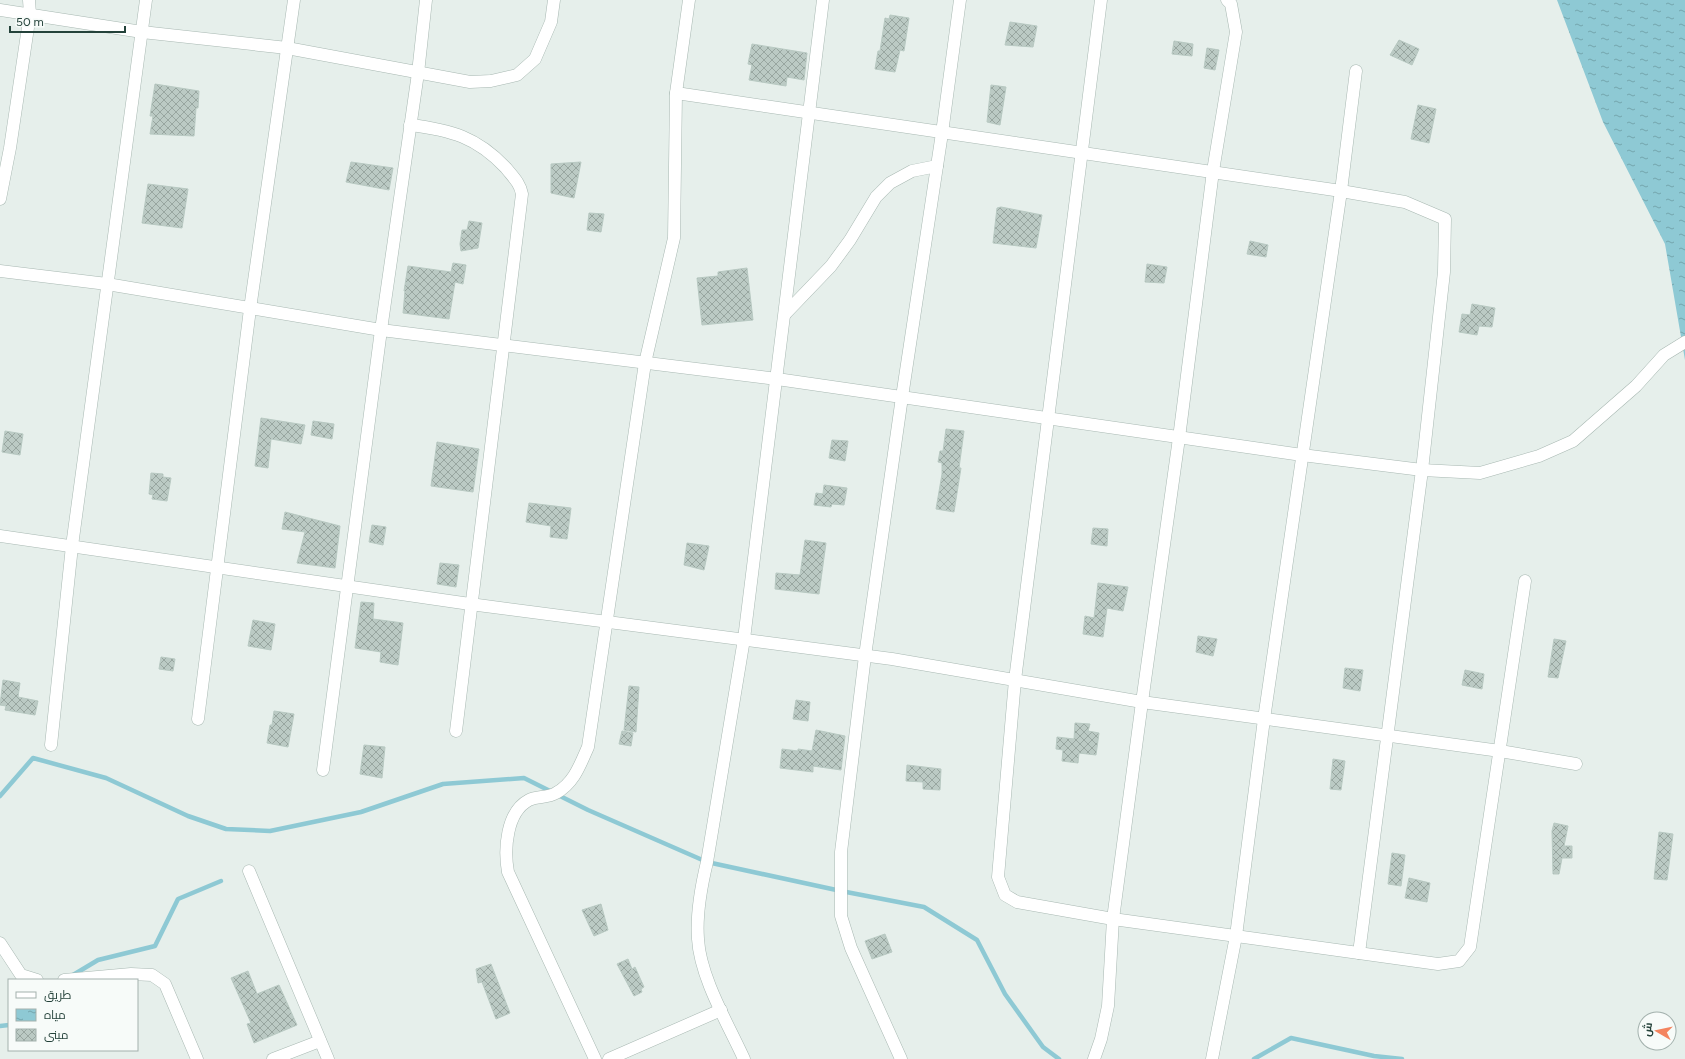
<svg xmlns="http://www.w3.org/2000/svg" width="1685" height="1059" viewBox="0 0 1685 1059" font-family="Figtree,Cairo,sans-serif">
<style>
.water{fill:url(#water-ripples)}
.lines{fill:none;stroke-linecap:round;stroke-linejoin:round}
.stream{stroke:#8ec9d4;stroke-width:4.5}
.building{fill:url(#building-cross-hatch);stroke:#b8c9c2}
.street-casing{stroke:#a8b8b2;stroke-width:13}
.street{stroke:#fff;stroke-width:12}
</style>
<defs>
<pattern id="water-ripples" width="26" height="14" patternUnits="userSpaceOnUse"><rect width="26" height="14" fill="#8ec9d4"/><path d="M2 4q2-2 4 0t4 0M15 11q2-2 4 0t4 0" fill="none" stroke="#74a5ad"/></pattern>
<pattern id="building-cross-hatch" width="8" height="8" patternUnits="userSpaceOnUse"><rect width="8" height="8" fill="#bbcac4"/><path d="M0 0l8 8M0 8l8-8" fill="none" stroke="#98a6a0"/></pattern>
</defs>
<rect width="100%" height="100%" fill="#e6efeb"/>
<path class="water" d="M1557,0H1685V360L1665,244L1603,122Z"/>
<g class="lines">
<g class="stream">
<path d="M0,796L33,758L106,778L188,816L226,829L270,831L361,812L443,784L524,778L588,810L707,862L841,891L924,907L977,940L1005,994L1043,1047L1059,1059"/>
<path d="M73,975L98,960L155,946L178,899L221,881"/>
<path d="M0,1026L9,1025"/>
<path d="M1254,1059L1291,1038L1374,1056L1402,1059"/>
</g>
</g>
<g class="building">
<path d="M890,15L909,18L904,51L900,50L895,72L875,69L878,51H880L885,18L889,19Z"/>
<path d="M1010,22L1037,26L1033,47L1005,45Z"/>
<path d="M1399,40L1419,49L1412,65L1390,55Z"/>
<path d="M1174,41L1193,44L1192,56L1172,54Z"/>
<path d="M752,44L807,53L804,80L787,77L786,86L749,80L752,65L748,64Z"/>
<path d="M1207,48L1219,50L1215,70L1204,68Z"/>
<path d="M155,84L199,91L198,108H196L194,136L150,134L153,116H150Z"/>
<path d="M991,85L1006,87L1000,125L987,122Z"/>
<path d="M1418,105L1436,109L1429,143L1411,139Z"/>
<path d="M351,162L393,168L389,190L346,182Z"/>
<path d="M581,162L574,198L551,193V164Z"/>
<path d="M148,184L188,189L182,228L142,223Z"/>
<path d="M1001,207L1042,215L1036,248L993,243L997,208Z"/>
<path d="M589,213L604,214L601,232L587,230Z"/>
<path d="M469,221L482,223L478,248L461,251L460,244L462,230H467Z"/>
<path d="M1250,241L1268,245L1266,257L1247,254Z"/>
<path d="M453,263L466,265L463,284L455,282L449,319L403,313L405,291H404L408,266L451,272Z"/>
<path d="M1147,264L1167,267L1164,283L1145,282Z"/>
<path d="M747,268L753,320L702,325L697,278L718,276V272Z"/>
<path d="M1472,304L1495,308L1492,327L1479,326L1477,335L1459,332L1462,314L1470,315Z"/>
<path d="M261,418L305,425L301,444L271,439L268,468L255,466Z"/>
<path d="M313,421L334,424L332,439L311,435Z"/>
<path d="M946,429L964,431L959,468H961L954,512L936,509L942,474V463L938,462L940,451H943Z"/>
<path d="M5,431L23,434L20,455L2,452Z"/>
<path d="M832,440L848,441L845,461L829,458Z"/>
<path d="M437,442L479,449L473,492L431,486Z"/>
<path d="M151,473L163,474V477L171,478L167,501L152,499L153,495L149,494Z"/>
<path d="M824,485L847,488L844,505L832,504L831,507L814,505L816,493L823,494Z"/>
<path d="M529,503L571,508L567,539L550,537L551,526L526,522Z"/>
<path d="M285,512L340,526L335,568L297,563L305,532L282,529Z"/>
<path d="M372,525L386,527L383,545L369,542Z"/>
<path d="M1093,528L1108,529L1107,546L1091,544Z"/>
<path d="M805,540L826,543L819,594L775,589L776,573L800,575Z"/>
<path d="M687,543L709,546L704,570L684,565Z"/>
<path d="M440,563L459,565L456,587L437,584Z"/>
<path d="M1098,583L1128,587L1123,611L1107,608L1103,637L1083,634L1085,616L1094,618Z"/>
<path d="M361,602L374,603L373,619L403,623L398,665L380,662L381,652L355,648Z"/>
<path d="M253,620L275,624L271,650L248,646Z"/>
<path d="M1198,636L1217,639L1213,656L1196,652Z"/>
<path d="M1554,639L1566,641L1558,678L1548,677Z"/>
<path d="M161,657L175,659L173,671L159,669Z"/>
<path d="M1345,668L1363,670L1360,691L1343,688Z"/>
<path d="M1465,670L1484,674L1482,689L1462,685Z"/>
<path d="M3,680L20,683L18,697L38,701L35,715L5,710L6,706L0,705Z"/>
<path d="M629,686L639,687L636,732L624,730Z"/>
<path d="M796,700L810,702L808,721L793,719Z"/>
<path d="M274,711L294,714L288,747L267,743L270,725H272Z"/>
<path d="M1075,723L1090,724L1088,731L1099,733L1096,755L1079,753L1078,763L1062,761L1063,750L1056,749L1057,737L1074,739Z"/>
<path d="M816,730L845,736L841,770L813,766V772L780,768L782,749L798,751V749L812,751Z"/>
<path d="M622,731L633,733L631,746L619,744Z"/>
<path d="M364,745L385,747L382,778L360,774Z"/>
<path d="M1333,759L1345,761L1341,790L1330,789Z"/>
<path d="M907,765L941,769L940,790L923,789V782L906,781Z"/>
<path d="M1554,823L1568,826L1564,846H1572V858H1562L1559,874H1553L1552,831Z"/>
<path d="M1659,832L1673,834L1667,880L1654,879Z"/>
<path d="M1392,853L1405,855L1401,886L1388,884Z"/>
<path d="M1409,878L1430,883L1427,902L1405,898Z"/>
<path d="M601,904L608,930L594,936L582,910Z"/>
<path d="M885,934L892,952L872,959L865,941Z"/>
<path d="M628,959L632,969L635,967L644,987L641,989L642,992L634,996L617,964Z"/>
<path d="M491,964L510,1013L496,1019L482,982L478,983L476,969Z"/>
<path d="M248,971L257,994L279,985L297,1025L254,1043L247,1024L251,1023L231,978Z"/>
</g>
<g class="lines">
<g class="street-casing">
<g id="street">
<path d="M1101,0L1015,680L998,877L1005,895L1017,902L1113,919L1438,964L1459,961L1470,947L1525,581"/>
<path d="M0,10L142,32L287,48L470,82L491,81L517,75L535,59L551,22L554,0"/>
<path d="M676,93L1341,191L1405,202L1445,219L1444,272L1422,470L1359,953"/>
<path d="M410,125C451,130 477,137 506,168C513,177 520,183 522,194L456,731"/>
<path d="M0,199L10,148L30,14L29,0"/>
<path d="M0,271L107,284L381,330L777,379L1302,455L1422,470L1480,473L1539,456L1573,441L1636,386L1664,355L1685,342"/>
<path d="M785,314L831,266L850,240L876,197L890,183L912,171L937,166"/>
<path d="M0,536L470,604L892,659L1142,702L1500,751L1576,764"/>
<path d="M198,719L250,309L294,0"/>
<path d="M51,745L72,546L146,0"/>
<path d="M323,770L381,330L418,73L426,0"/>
<path d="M249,871L328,1059"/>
<path d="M0,943L21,975L37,980"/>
<path d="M64,980L131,974L152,975L165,984L197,1059"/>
<path d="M273,1059L320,1041"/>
<path d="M595,1059L508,872C504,850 506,812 529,800C537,796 548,798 556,793C574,783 580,765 588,747L645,363L674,238L676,93L689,0"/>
<path d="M609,1059L721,1010"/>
<path d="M744,1059C728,1024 700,977 698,939C696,913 701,887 707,862L744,639L823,0"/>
<path d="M901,1059L851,948L841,916V852L865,656L902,397L942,133L960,0"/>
<path d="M1094,1059L1101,1039L1108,1006L1113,919L1142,702L1179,438L1213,171L1236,32L1231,4L1227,0"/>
<path d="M1212,1059L1236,936L1264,719L1341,191L1356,71"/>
</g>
</g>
<use href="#street" class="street"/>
</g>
<rect x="8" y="979" width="130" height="72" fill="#f7fbf9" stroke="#a3b1ad"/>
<rect x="16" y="992" width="20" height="6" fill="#ffffff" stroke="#a3b1ad"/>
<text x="44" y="999" font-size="12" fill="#24423a">طريق</text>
<rect x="16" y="1009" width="20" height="12" fill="url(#water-ripples)" stroke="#a3b1ad"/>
<text x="44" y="1019" font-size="12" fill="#24423a">مياه</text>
<rect x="16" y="1029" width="20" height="12" fill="url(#building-cross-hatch)" stroke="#a3b1ad"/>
<text x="44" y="1039" font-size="12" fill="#24423a">مبنى</text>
<g transform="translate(1657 1031) rotate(279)"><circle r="19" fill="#f7fbf9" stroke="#a3b1ad"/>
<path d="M0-3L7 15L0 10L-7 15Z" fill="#f4845f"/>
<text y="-6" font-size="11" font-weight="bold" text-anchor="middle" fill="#24423a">ش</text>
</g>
<path d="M10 26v6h115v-6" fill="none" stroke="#24423a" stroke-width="2"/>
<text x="16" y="26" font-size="12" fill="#24423a" stroke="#f7fbf9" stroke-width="3" paint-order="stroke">50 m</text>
</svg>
